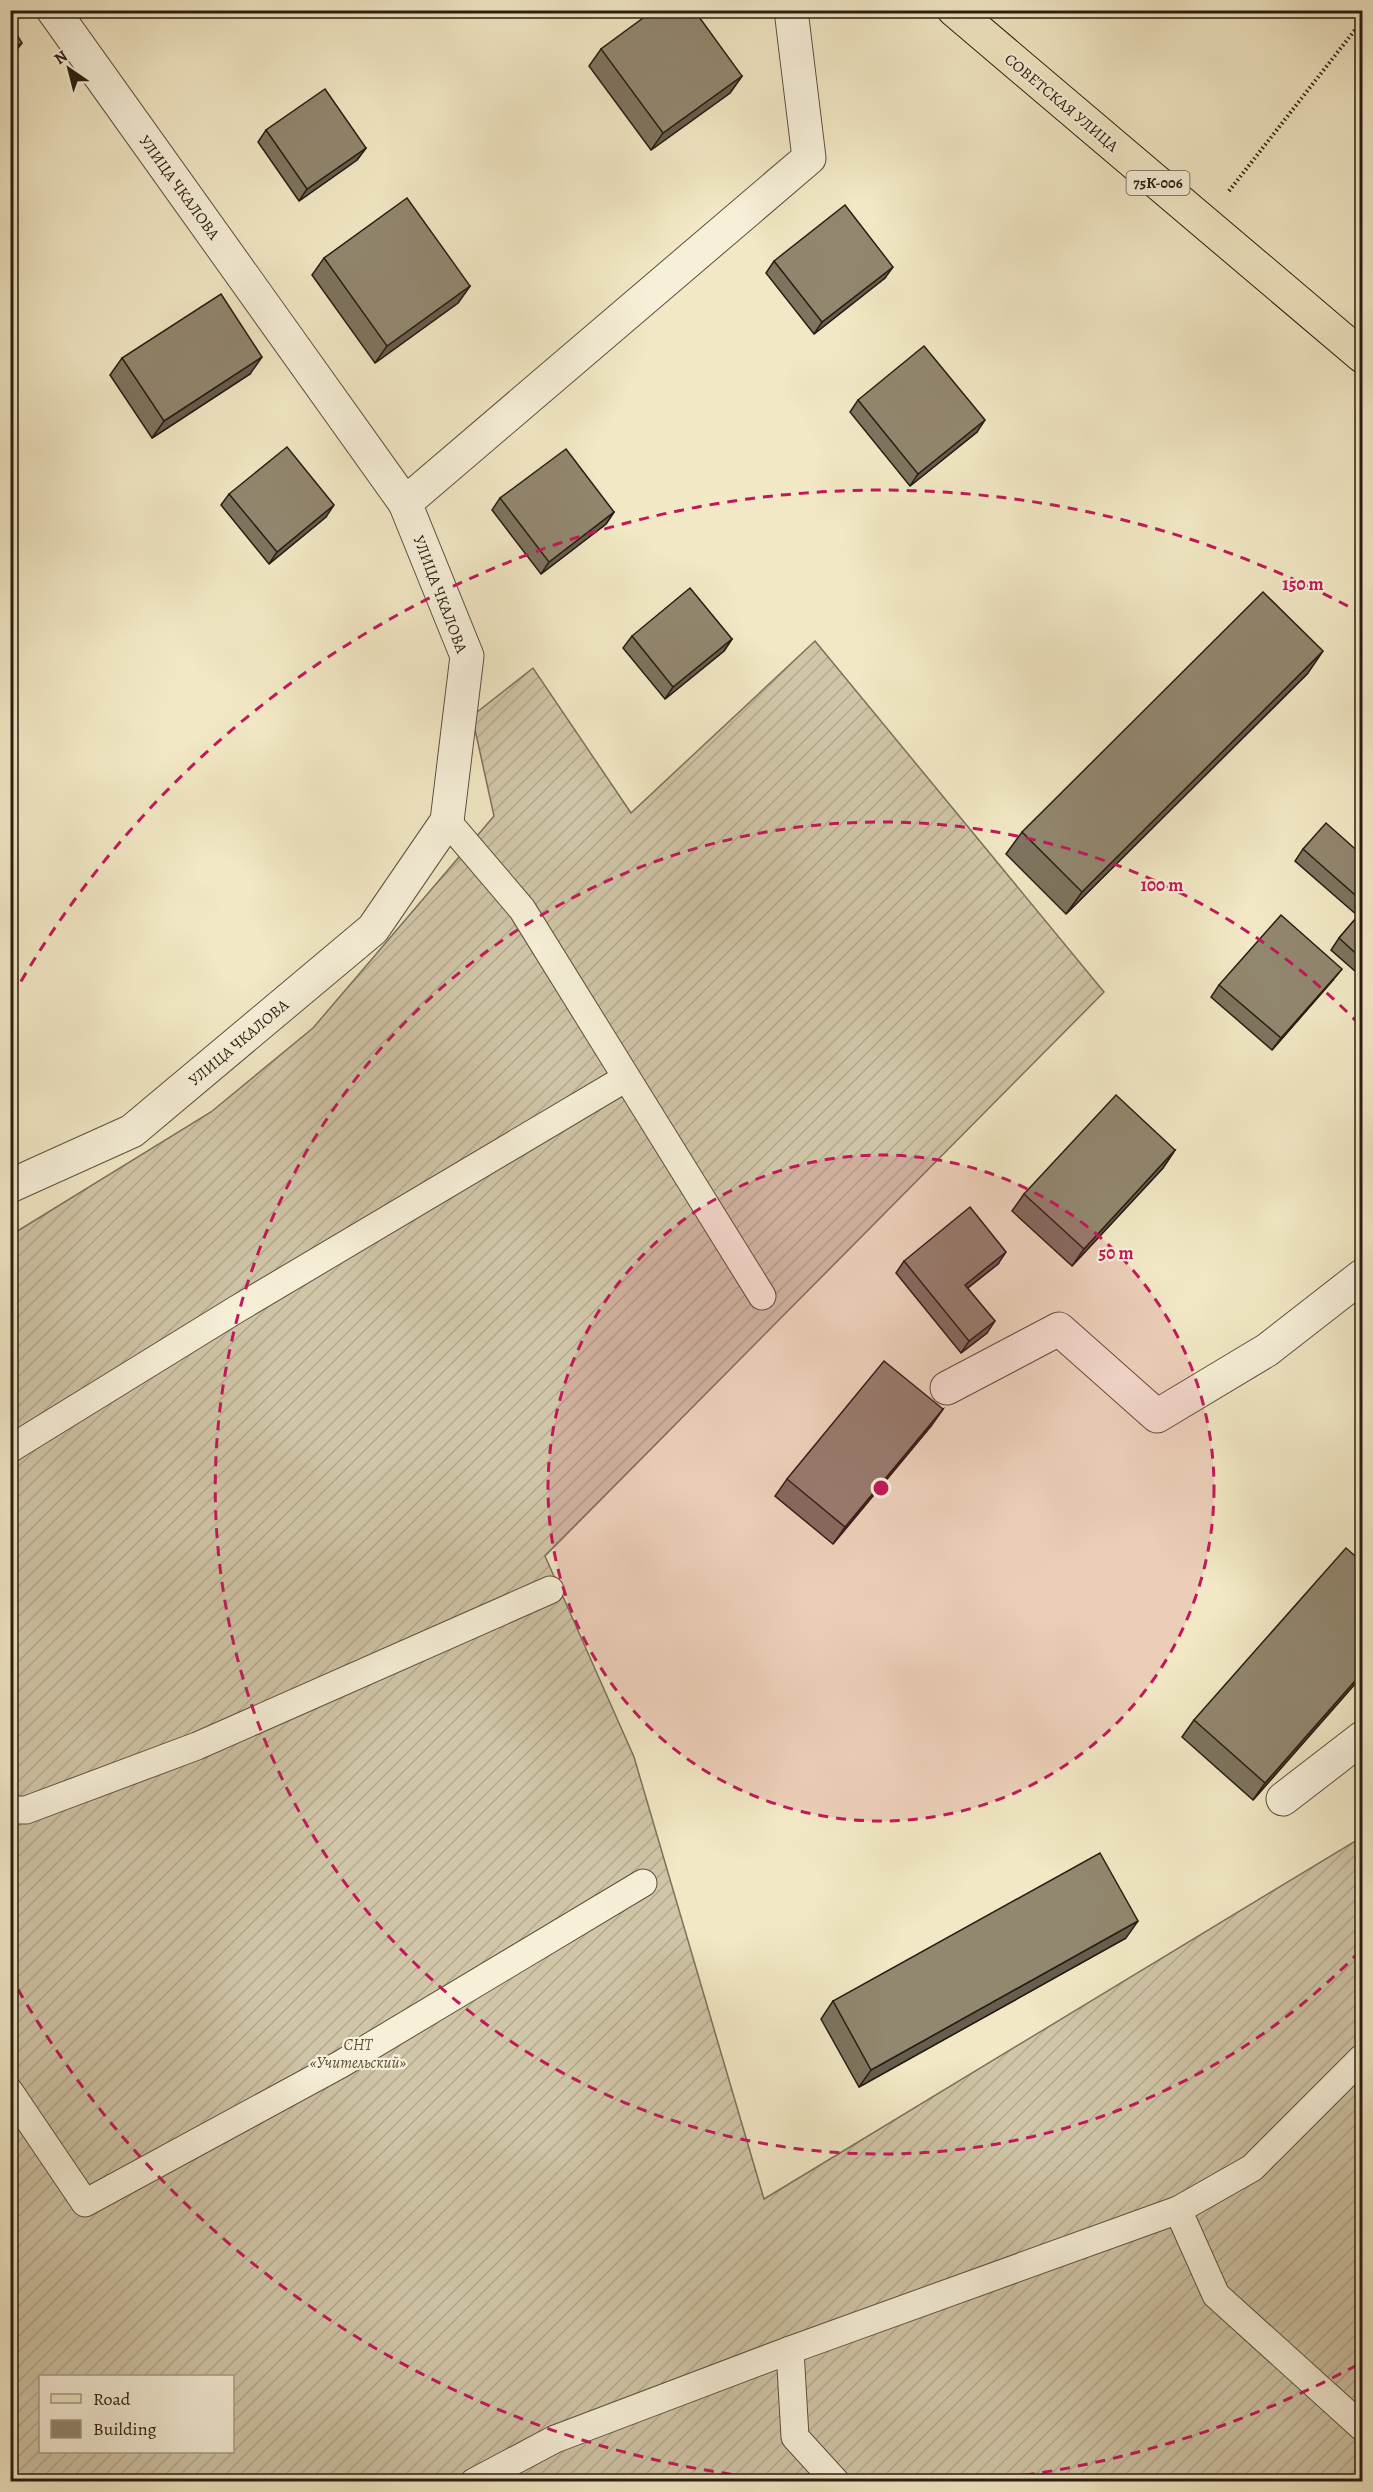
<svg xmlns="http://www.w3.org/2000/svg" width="1373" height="2492" viewBox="0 0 1373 2492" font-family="Alegreya,serif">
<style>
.garden{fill:url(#garden-furrows);stroke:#7c715c;stroke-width:1.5;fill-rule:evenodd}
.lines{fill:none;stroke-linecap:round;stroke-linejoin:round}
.service-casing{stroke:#5b503f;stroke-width:29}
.minor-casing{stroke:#5b503f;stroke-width:35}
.primary-casing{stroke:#291d12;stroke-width:35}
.path{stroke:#291d12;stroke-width:4;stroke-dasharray:1.5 3;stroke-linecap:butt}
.service{stroke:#f7f0d9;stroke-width:27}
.minor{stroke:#f7f0d9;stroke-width:33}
.primary{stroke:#f2e8c5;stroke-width:33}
.wall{fill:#7e745f;stroke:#291d12;stroke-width:1.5}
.shaded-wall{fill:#665e4e;stroke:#291d12;stroke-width:1.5}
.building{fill:#92876f;stroke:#291d12;stroke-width:1.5}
.ring{fill:none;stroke:#c2185b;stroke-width:3;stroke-dasharray:10 8}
.labels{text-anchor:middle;stroke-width:4.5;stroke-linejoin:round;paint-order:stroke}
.shield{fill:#f7f0d9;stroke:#675c4e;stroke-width:1.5}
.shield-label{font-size:15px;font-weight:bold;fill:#291d12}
.street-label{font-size:16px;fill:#291d12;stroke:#f7f0d9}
.park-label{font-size:16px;font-style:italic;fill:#5b4f3f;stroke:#f7f0d9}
.centre{fill:#c2185b;stroke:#f7f0d9;stroke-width:3}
.ring-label{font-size:18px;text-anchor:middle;font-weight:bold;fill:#c2185b;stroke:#f7f0d9;stroke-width:4.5;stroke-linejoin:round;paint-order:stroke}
</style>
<defs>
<pattern id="garden-furrows" width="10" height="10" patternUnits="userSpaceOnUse" patternTransform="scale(1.5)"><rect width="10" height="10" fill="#d0c5a7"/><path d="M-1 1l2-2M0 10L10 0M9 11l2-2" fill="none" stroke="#b3a98f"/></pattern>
</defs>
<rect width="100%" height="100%" fill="#f2e8c5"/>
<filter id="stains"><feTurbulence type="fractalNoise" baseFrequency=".00333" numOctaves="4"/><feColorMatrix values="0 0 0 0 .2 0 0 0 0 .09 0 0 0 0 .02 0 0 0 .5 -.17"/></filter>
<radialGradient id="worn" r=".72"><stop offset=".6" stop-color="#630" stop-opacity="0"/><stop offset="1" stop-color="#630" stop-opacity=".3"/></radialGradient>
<path class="garden" d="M815,641L1104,992L545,1556L634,1757L764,2199L1362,1837V2481H11V1235L211,1112L313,1028L494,816L472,716L533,668L631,813ZM40,2376H232V2452H40Z"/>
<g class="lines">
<g class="service-casing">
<g id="service">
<path d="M447,821L522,909L762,1296"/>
<path d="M10,1449L237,1309L626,1078"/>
<path d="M10,1810H26L197,1746L550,1590"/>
<path d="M10,2092L85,2203L341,2064L643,1883"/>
<path d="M1178,2210L1216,2295L1362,2427"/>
<path d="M790,2350L795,2437L836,2482"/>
<path d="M474,2482L555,2439L790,2350L1178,2210L1252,2168L1362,2058"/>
</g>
</g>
<g class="minor-casing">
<g id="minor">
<path d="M405,503L809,158L791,10"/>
<path d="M10,1186L132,1131L373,929L447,821L467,656L405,503L53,10"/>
<path d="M947,1388L1059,1329L1157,1416L1267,1350L1362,1276"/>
<path d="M1283,1799L1362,1738"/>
</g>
</g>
<g class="primary-casing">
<path id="primary" d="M954,10L1362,356"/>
</g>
<path class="path" d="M1229,191L1362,21"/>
<use href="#service" class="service"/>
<use href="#minor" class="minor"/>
<use href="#primary" class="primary"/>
</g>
<g class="wall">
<path d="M601,49L742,76L730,93L651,150L589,66Z"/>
<path d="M266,130L366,148L357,160L299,201L258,142Z"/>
<path d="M324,258L470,286L458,303L375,363L312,275Z"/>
<path d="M774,261L885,278L814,334L766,273Z"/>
<path d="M122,358L250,374L152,438L110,375Z"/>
<path d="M858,400L977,432L910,486L850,412Z"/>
<path d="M229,494L326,517L269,564L221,505Z"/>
<path d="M500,498L614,512L606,524L541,574L492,510Z"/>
<path d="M632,636L732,639L724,651L665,699L623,648Z"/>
<path d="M1308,673L1066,914L1006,854L1022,832Z"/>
<path d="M1303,849L1362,855V965L1356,972L1331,950L1339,938L1358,916L1295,861Z"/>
<path d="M1333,980L1272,1050L1211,997L1219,985Z"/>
<path d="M1175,1150L1163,1168L1072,1266L1012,1211L1024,1194Z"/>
<path d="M904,1261L998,1264L968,1288L987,1333L961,1353L896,1273Z"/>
<path d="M943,1409L931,1426L833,1544L775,1496L787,1479Z"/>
<path d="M1362,1676L1253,1800L1182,1737L1194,1720Z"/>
<path d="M1126,1938L859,2087L821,2019L833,2001Z"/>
</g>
<g class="shaded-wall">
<path d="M22,43L13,55L10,57V50Z"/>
<path d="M742,76L730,93L651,150L663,133Z"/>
<path d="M366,148L357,160L299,201L307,189Z"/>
<path d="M893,267L885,278L814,334L822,322Z"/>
<path d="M470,286L458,303L375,363L387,346Z"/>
<path d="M262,357L250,374L152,438L164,421Z"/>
<path d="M985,420L977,432L910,486L918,474Z"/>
<path d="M334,505L326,517L269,564L277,552Z"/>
<path d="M614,512L606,524L541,574L549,562Z"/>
<path d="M732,639L724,651L665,699L673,687Z"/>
<path d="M1323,651L1308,673L1066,914L1082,892Z"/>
<path d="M1342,969L1333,980L1272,1050L1281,1038Z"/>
<path d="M1175,1150L1163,1168L1072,1266L1084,1249Z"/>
<path d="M1006,1252L998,1264L957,1296L965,1285Z"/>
<path d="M995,1321L987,1333L961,1353L969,1341Z"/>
<path d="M943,1409L931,1426L833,1544L845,1527Z"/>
<path d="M1362,1673V1676L1253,1800L1265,1783Z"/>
<path d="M1138,1921L1126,1938L859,2087L871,2070Z"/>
</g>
<g class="building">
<path d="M654,10H694L742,76L663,133L601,49Z"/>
<path d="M10,24L22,43L10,50Z"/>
<path d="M325,89L366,148L307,189L266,130Z"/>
<path d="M407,198L470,286L387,346L324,258Z"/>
<path d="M845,205L893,267L822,322L774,261Z"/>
<path d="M221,294L262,357L164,421L122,358Z"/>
<path d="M924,346L985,420L918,474L858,400Z"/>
<path d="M287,447L334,505L277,552L229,494Z"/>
<path d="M566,449L614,512L549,562L500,498Z"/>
<path d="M690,588L732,639L673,687L632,636Z"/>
<path d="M1263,592L1323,651L1082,892L1022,832Z"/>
<path d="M1326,823L1362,855V901L1303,849Z"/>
<path d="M1362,911V959L1339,938Z"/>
<path d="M1281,915L1342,969L1281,1038L1219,985Z"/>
<path d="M1116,1095L1175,1150L1084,1249L1024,1194Z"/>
<path d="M970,1207L1006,1252L965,1285L995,1321L969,1341L904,1261Z"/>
<path d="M884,1361L943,1409L845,1527L787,1479Z"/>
<path d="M1346,1548L1362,1562V1673L1265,1783L1194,1720Z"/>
<path d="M1100,1853L1138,1921L871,2070L833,2001Z"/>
</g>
<circle cx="881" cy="1488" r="333" fill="#c2185b" fill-opacity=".12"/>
<g class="ring">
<circle cx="881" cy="1488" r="333"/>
<path d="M1360 1951A666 666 0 1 1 1360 1025"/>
<path d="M1357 2365A998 998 0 0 1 977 2481M785 2481A998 998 0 0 1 12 1979M12 997A998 998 0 0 1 1357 611"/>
</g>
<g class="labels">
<rect class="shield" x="1126.5" y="171" width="63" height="24" rx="4.5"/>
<g class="shield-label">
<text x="1158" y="188">75К-006</text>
</g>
<g class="street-label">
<text transform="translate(1062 102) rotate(40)" y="6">СОВЕТСКАЯ УЛИЦА</text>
<text transform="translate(180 187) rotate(54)" y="6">УЛИЦА ЧКАЛОВА</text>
<text transform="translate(441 594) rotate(69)" y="6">УЛИЦА ЧКАЛОВА</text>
<text transform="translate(238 1042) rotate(-40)" y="6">УЛИЦА ЧКАЛОВА</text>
</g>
<g class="park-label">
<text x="358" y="2050">СНТ<tspan x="358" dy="18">«Учительский»</tspan></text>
</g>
</g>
<circle cx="881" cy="1488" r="9" class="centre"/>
<g class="ring-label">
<text x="1303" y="590">150 m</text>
<text x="1162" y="891">100 m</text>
<text x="1116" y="1259">50 m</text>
</g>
<rect width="1373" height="2492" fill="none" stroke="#f2e8c5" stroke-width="36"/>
<rect x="12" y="12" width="1349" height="2468" fill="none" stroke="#291d12" stroke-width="3"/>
<rect x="18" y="18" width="1337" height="2456" fill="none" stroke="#291d12" stroke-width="1.5"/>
<rect x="39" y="2375" width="195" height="78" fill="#f7f0d9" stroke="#a59c89" stroke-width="1.5"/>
<rect x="51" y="2394" width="30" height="9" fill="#f2e8c5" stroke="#a59c89" stroke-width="1.5"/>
<text x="93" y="2405" font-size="18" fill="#291d12">Road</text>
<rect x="51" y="2420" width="30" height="18" fill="#92876f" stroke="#a59c89" stroke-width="1.5"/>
<text x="93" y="2435" font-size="18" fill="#291d12">Building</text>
<g transform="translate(69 69) rotate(325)" stroke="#f7f0d9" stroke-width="4.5" paint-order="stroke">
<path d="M0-4.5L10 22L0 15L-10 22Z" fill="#291d12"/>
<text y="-9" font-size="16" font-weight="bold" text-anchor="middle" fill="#291d12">N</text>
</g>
<rect width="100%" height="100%" filter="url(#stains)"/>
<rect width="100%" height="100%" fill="url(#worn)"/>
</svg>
